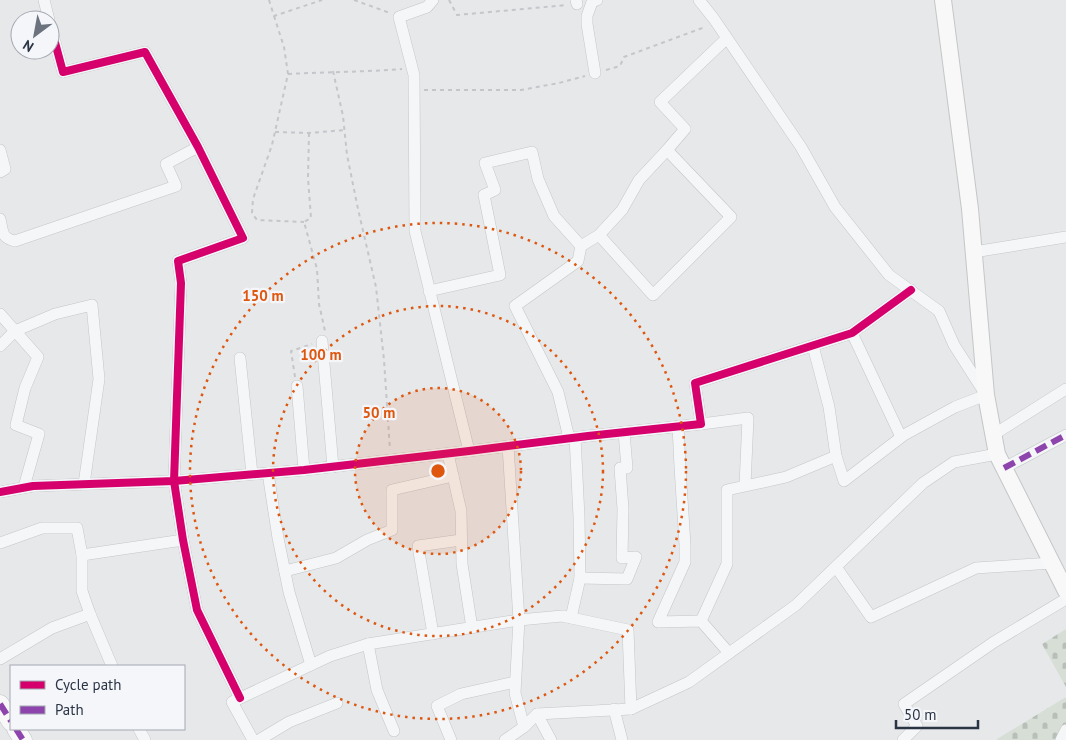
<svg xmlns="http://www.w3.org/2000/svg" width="1066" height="740" viewBox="0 0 1066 740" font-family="'PT Sans',sans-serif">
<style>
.cemetery{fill:url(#cemetery-stones)}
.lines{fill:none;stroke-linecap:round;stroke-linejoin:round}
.street-casing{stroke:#c4c6c8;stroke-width:12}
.secondary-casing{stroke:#c4c6c8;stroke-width:18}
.primary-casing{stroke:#c2c5c8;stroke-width:19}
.path{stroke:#c5c6ca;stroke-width:2;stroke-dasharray:4 4;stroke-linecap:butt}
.street{stroke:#f5f6f7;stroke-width:11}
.secondary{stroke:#f8f8f8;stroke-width:16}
.primary{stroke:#f8f8f8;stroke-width:18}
.quiet{stroke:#8e44ad;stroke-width:6;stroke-dasharray:12 6;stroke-linecap:butt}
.cycleway-casing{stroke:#f4f6f9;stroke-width:11}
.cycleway{stroke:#d6006c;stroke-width:8}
.ring{fill:none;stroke:#df570f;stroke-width:2.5;stroke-dasharray:2.5 5}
.centre{fill:#df570f;stroke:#f4f6f9;stroke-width:2.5}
.ring-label{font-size:15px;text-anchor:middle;font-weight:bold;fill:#df570f;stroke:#f4f6f9;stroke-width:4.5;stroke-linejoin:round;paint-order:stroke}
</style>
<defs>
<pattern id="cemetery-stones" width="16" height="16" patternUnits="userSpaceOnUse" patternTransform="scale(1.25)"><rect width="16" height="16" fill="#d6ded6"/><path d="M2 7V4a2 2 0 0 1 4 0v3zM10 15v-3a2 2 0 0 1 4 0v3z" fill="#b8bfb9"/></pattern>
</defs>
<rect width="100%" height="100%" fill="#e6e8ea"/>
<g class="cemetery">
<path d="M1066,629V687L1042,644Z"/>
<path d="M1066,697V740H998L997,739Z"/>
</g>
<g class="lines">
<g class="street-casing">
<g id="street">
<path d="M44,0L49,20"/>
<path d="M433,0L427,7L399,17L414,75L415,231L469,451"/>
<path d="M576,0L577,4"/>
<path d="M699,0L714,19L801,147L835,207L889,275L939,311L954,345L986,395L955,407L904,435L844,481L836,456L829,407L813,346"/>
<path d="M50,24L63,72L145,52L198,147L243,238L178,261L181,283L174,481L183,540L197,610L240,698"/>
<path d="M595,73L587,24V16L592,2L597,0"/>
<path d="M0,150L5,169L0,172"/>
<path d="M0,219C3,231 1,238 15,241L176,186L166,164L198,147"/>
<path d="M599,235L653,295L731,217L667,150L685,129L660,102L727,38"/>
<path d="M581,246L599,235L622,210L639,180L667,150"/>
<path d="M974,252L1066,237"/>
<path d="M429,291L500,275L484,195L495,190L485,163L532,152L538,179L554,216L581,246L578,261L515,306L558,392L569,438"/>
<path d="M0,314L38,357L25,388L16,425L39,434L24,487"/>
<path d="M852,333L901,437"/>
<path d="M322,341L333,467"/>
<path d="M0,346L15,331L55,314L92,305L99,379L84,484"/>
<path d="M240,358L252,474"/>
<path d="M297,386L304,470"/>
<path d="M701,424L748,418L745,485"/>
<path d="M678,426L680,467L685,545V562L658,622L701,621L729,653"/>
<path d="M993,435L1066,389"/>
<path d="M508,446L519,620L515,693L524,727"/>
<path d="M448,454L461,511L462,564L472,628"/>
<path d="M1004,468L1066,435"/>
<path d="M268,473L278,538L289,592L311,665"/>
<path d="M0,492L33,486L174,481L304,470L469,451L588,436L701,424L695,383L852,333L911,290"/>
<path d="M0,543L42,528H77L82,555L183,540"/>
<path d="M82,555V591L90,614L112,666"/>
<path d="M836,567L871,617L976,568L1052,563"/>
<path d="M285,571L336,558L367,540L392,530V490L453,476"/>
<path d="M580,578L627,579L636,557L622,558L623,509L620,468H627L624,432"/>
<path d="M571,618L580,578L579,517L575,437"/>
<path d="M701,621L727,564V490L786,477L836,456"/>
<path d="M433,634L418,546L461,540"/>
<path d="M368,644L377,690L394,731"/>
<path d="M0,659L52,628L90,614"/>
<path d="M614,709L622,740"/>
<path d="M537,714L551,740"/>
<path d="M139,729L145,740"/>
<path d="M253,740L232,702L330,656L368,644L519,620L562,616L628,630L631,709"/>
<path d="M259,740L289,722L337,703"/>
<path d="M451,740L437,706L461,694L515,682"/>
<path d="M505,740L524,727L537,714L631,709L689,682L796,605L923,483L954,462L997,454"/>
<path d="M903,740L917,726L904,704L994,642L1066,599"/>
<path d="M1061,740L1066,730"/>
</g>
</g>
<g class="secondary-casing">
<path id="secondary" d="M943,0L970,209L986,395L997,454L1066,591"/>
</g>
<g class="primary-casing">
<g id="primary">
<path d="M0,704L11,722"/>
<path d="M16,729L23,740"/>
</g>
</g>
<g class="path">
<path d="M269,0L274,16L322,0"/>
<path d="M354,0L390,13"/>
<path d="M449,0L457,15L567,5"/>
<path d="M274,16L284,47L288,74L272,145L253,199L252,213L257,220L304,222"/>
<path d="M606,70L620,66L624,57L705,27"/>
<path d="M333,71L343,116L347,155L358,209L376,287L384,360L390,450"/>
<path d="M288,74C326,72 364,72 402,69"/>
<path d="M424,90H521L559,83L585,76"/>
<path d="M275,132L309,133L345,130"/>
<path d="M309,133L308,178L311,218L304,222L317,269L319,304L325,331"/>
<path d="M295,377L291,351L312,344"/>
</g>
<use href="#street" class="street"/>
<use href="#secondary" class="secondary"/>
<use href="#primary" class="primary"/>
<g class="quiet">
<path d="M1004,468L1066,435"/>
<path d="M0,704L11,721"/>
<path d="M16,729L23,740"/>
</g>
<g class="cycleway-casing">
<g id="cycleway">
<path d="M50,24L63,72L145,52L198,147L243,238L178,261L181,283L174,481L183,540L197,610L240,698"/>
<path d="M0,492L33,486L174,481L304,470L469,451L588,436L701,424L695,383L852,333L911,290"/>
</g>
</g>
<use href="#cycleway" class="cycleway"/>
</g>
<circle cx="438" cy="471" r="83" fill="#df570f" fill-opacity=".12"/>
<g class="ring">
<circle cx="438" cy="471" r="83"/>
<circle cx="438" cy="471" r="165"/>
<circle cx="438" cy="471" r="248"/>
</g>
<circle cx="438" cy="471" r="8" class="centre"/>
<g class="ring-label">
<text x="263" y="301">150 m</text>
<text x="321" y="360">100 m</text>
<text x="379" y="418">50 m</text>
</g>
<rect x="10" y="665" width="175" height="65" fill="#f4f6f9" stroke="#a4a8b1"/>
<rect x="20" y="681" width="25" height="8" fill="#d6006c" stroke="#a4a8b1"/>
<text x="55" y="690" font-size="15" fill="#2b3445">Cycle path</text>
<rect x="20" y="706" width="25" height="8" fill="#8e44ad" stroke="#a4a8b1"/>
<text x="55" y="715" font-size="15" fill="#2b3445">Path</text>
<g transform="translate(35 35) rotate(212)"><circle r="24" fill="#f4f6f9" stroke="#a4a8b1"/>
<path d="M0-4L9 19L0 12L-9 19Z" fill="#6c737f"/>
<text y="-8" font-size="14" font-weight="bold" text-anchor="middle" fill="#2b3445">N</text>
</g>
<path d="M896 720v8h82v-8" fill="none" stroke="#2b3445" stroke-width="2.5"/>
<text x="904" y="720" font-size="15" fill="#2b3445" stroke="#f4f6f9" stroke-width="4" paint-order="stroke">50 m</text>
</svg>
